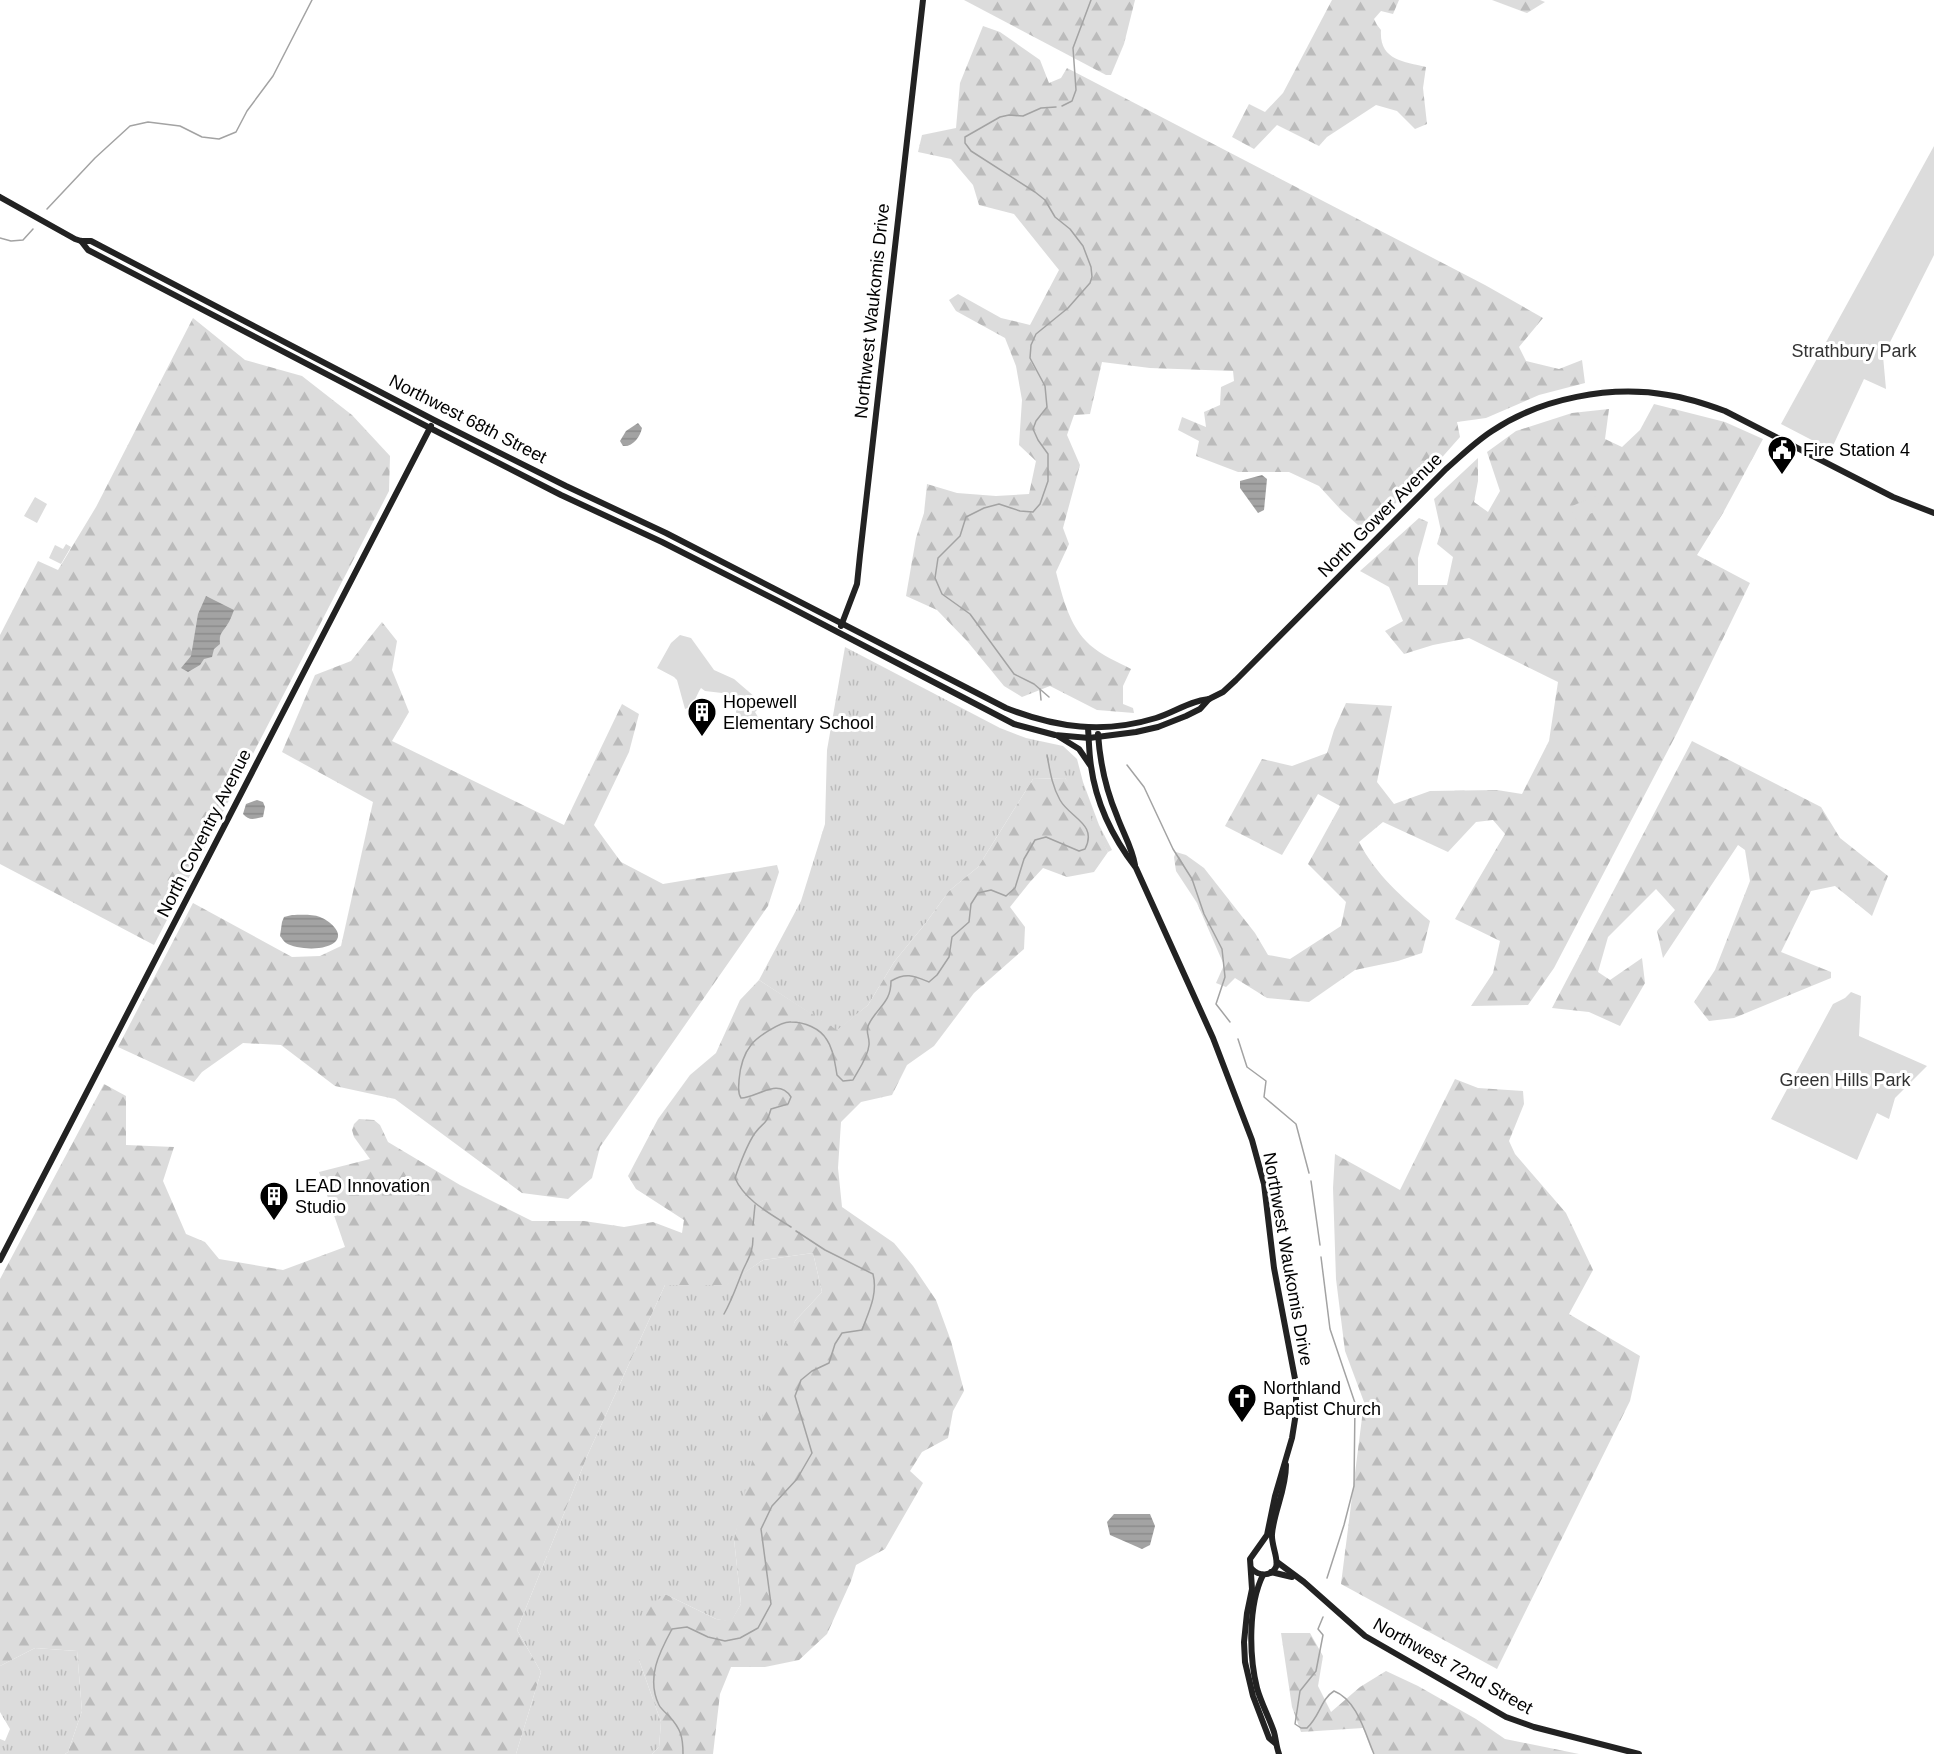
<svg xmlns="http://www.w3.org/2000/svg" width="1934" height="1754" viewBox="0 0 1934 1754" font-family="Arial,sans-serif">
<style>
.grass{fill:url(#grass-tufts)}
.forest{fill:url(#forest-firs)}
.park{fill:#dcdcdc}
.water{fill:url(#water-rules)}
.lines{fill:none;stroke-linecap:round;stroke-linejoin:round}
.stream{stroke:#a3a3a3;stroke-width:1.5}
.secondary{stroke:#222;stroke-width:6}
.labels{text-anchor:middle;stroke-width:6;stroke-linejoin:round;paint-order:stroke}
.street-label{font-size:18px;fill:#000;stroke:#fff}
.park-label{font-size:18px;fill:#333;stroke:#fff}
.poi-label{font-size:18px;fill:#000;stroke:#fff;text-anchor:start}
</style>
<defs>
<pattern id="grass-tufts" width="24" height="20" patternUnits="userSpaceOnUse" patternTransform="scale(1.5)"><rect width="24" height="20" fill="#dcdcdc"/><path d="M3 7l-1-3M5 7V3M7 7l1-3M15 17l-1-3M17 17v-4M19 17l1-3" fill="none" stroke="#bbb"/></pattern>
<pattern id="forest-firs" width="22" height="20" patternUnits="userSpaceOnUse" patternTransform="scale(1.5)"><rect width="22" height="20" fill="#dcdcdc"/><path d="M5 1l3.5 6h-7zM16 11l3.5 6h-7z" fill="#bbb"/></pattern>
<pattern id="water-rules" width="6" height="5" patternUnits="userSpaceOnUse" patternTransform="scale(1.5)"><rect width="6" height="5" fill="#a3a3a3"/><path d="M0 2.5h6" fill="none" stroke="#8b8b8b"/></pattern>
</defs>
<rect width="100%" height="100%" fill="#fff"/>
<g class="grass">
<path d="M845,647L1000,728L1026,738L1063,746L1077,759L1083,782L1099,825L1112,850L1108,852L1065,778L1033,779L978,867L949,891L925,924L894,962L868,1005L837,1031L759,980L801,901L825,824L827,750Z"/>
<path d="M813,1253L822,1292L795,1321L734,1539L741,1604L731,1622L716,1619L665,1594L639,1660L661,1722L659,1747L652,1754H516L541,1672L517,1630L588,1454L665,1285H726L763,1260Z"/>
<path d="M35,1648L77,1651L82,1711L68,1752L65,1754H0V1739L5,1741L10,1729L0,1712V1666Z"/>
</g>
<g class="forest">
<path d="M964,0H1135L1124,44L1111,75H1106Z"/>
<path d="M1332,0H1399L1393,14L1381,11L1374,19L1377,25L1381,30C1379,60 1403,61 1426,67L1423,88L1427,124L1415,129L1397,111L1376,105L1327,137L1319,146L1277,125L1254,149L1232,137L1249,104L1265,112L1283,93Z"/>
<path d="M1492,0H1540L1545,2L1527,13Z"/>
<path d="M983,26L1000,32L1040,60L1049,83L1061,78L1067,68L1485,285L1543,318L1519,347L1526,361L1559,369L1582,360L1585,383L1539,395L1486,418L1457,422L1460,437L1437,463L1366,532L1341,510L1319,486L1289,472H1238L1196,456L1199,441L1178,430L1182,417L1206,427L1204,412L1220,405L1221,387L1234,381L1233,371L1150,368L1102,362L1090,414L1074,415L1067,435L1080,465L1063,528L1069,544L1056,572C1063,598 1069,626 1090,645C1101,655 1118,662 1131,669L1123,686V704L1133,708L1134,713L1097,710L1050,686L1022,697L1004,686L967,641L937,610L906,596L916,538L924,513L927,484L957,493L996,496L1029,494L1036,461L1019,445L1022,400L1016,366L1005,338L956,311L949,300L958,294L1001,318L1030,325L1059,270L1014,214L979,205L973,185L951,159L918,152L922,135L956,128L960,83Z"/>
<path d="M193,318L245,360L302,376L352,415L390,456L389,491L154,945L0,864V635L38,561L58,570L96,507Z"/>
<path d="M1654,404L1725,422L1763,439L1723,513L1697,555L1750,583L1677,733L1554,968L1528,1005L1471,1006L1493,973L1500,941L1455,919L1505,834L1493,820L1476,822L1448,852L1383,822L1359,842C1376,875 1403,898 1430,921L1422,953L1398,961L1355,970L1309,1002L1267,998L1235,978L1226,987L1216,983L1224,965L1197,903L1176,871L1174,857L1176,852L1186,855L1204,868L1255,933L1268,955L1290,959L1341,926L1346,902L1308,864L1340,806L1318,794L1282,855L1225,826L1262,759L1292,766L1327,753L1334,730L1346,703L1392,706L1377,782L1394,804L1430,791L1497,790L1522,794L1549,741L1558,682L1469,638L1433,645L1404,654L1385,631L1403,621L1389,587L1360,571L1419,518L1428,522L1418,558V585H1447L1453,557L1437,544L1441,531L1434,499L1478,458V481L1474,502L1488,512L1500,491L1487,452L1516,431L1572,413L1609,409L1605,439L1622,447L1640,430Z"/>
<path d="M382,622L397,641L392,670L409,712L392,741L564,825L622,704L639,714L629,752L594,825L621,862L663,884L777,865L779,872L768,906L600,1147L592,1178L568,1199L522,1193L395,1099L335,1086L281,1045L243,1043L202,1072L194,1082L118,1047L193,903L292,957L320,956L341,946L373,802L282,752L315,675L351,661Z"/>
<path d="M1692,741L1821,807L1840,838L1888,876L1872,916L1835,886L1811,891L1781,952L1831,972V978L1734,1018L1709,1021L1694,1002L1715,970L1750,881L1745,850L1738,845L1663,958L1657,931L1675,910L1656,889L1608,937L1598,972L1610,980L1642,958L1645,983L1620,1026L1589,1012L1552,1008Z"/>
<path d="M1065,778L1082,800L1108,852L1094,872L1067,877L1043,868L1030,882L1010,907L1025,927L1024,949L974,993L934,1046L907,1065L892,1095L861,1102L841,1122L838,1168L842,1207L894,1243L913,1266L936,1300L951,1341L964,1391L953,1411L948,1438L922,1452L910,1471L923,1483L885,1549L856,1565L851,1581L827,1634L799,1660L765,1667H731L720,1694L713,1754H652L659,1747L661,1722L639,1660L642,1613L665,1594L716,1619L731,1621L741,1604L734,1539L769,1388L795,1321L822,1292L813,1253L763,1260L727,1285H665L588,1454L517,1630L541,1672L516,1754H65L68,1752L82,1711L77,1651L35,1648L0,1666V1279L104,1084L126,1096V1145L174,1147L163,1181L186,1234L205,1242L219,1259L283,1270L345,1247L319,1172L370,1159L354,1137L352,1130L354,1124L359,1119L374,1120L380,1125L388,1142L460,1185L532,1221H584L624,1227L653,1222L682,1233L684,1220L636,1189L628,1176L658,1119L690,1075L716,1053L740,1000L759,980L837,1030L868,1005L894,962L925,924L949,891L978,867L1033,779Z"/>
<path d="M1455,1079L1478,1088L1523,1091L1524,1104L1509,1141L1515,1154L1566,1213L1593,1270L1569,1314L1640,1356L1630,1401L1497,1669L1341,1584L1364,1402L1345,1351L1336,1279L1333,1188L1335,1154L1400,1190Z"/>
<path d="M1281,1633H1310L1323,1656L1318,1686L1331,1712L1360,1687L1386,1671L1418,1686L1476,1719L1505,1739L1579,1754H1375L1371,1749L1363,1728L1301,1732L1292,1707Z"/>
</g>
<g class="park">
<path d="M1934,146V255L1883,356L1886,389L1864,379L1831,450L1781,424Z"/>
<path d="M1595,496L1601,509L1576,520L1570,507Z"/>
<path d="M35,497L47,504L37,523L24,516Z"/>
<path d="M66,544L71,547L61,564L49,558L55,545L63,549Z"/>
<path d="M680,635L691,638L714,670L734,679L763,704L755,712L758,717L759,722L755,725L747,724L743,720L737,718L735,704L722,693L705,691L701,688C696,695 694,707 685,709L677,680L674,677L657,668L671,643Z"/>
<path d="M1851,992L1861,996L1859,1036L1927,1066L1895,1098L1889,1119L1877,1113L1857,1160L1771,1119L1833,1004L1845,998Z"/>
</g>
<g class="water">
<path d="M638,423L642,428C640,437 633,447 623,446L620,441L626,431Z"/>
<path d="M1262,475L1267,479L1264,510L1258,513L1240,488V481Z"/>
<path d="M206,596L234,610C232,615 230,621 227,625C222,633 219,633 220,644L214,649L212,657L204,659L200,665L188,672L181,668L191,656L198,614Z"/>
<path d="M257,800L263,802L265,807L263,817C254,819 249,821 243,814L246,804Z"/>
<path d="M292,915C300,915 312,914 320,917C328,920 344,932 336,941C328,951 297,950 286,943C284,942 282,938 280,936L282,922L284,917Z"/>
<path d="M1114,1514H1150L1155,1526L1150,1545L1142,1549L1110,1535L1107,1522Z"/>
</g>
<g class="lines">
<g class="stream">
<path d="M1062,106L1072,101L1076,90L1073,48L1091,0"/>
<path d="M47,209L95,158L130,126L148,122L180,126L202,137L219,139L236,132L247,111L273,76L312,0"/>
<path d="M0,238L11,241L23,240L33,229"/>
<path d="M1040,689L1041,700"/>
<path d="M1049,697L1034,684L1014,674L970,614L942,594L935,578L938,558L960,536L966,517L984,508L999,504L1020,511L1033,512L1040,504L1048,481V454L1038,440L1033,429L1036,421L1047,407L1045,386L1030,358L1031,345L1036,334L1068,308L1090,283L1092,277L1091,267L1083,246L1070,229L1055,217L1045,200L1035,192L971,151L965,143V137L1000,117L1009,115L1023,116L1041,108L1056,107"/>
<path d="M1127,765L1144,787L1173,849L1192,879L1204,914L1222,949L1225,977L1216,1004L1230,1022"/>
<path d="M1238,1039L1247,1067L1266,1081L1264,1097L1296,1124L1309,1173"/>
<path d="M1311,1181L1320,1245"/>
<path d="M753,1225L755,1205"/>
<path d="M791,1227C771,1214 745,1201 735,1178C740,1164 746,1146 755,1133C764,1121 766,1126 771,1109L788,1104L791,1097C778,1077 757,1098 741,1098C737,1092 739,1087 739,1080C740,1068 743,1055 751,1045C757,1037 781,1021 791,1022C804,1022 820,1028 827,1040C834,1050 835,1064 837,1075L843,1081L853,1080C859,1069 868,1057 869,1045C870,1036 864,1031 870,1022C879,1006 891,1002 891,981C906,972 914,976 929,982L937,975L949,957L952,937L969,922L971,904L978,893L991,890L1006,896L1015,888L1024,859L1035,840L1046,837L1079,851L1085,849C1098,824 1070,818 1060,800C1052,786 1050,771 1047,755"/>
<path d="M1321,1257L1330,1329L1355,1403L1354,1486L1344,1525L1327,1578"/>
<path d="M724,1314C732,1300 737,1285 743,1270C749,1257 753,1252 753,1238"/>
<path d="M1323,1617L1318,1629L1323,1635L1316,1671L1300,1691L1295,1724L1301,1728H1307C1320,1716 1321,1699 1334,1691C1357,1700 1365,1733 1374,1754"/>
<path d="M683,1754C683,1737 681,1729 669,1716C666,1713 661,1709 659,1705C646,1678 659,1653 672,1629L687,1627L708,1637L725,1641L740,1638L758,1628L771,1604L761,1529L772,1506L797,1479L812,1453L795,1396L801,1380L812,1371L829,1363L835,1344L842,1333L862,1330C869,1311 878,1294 873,1274L825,1250L796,1231"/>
</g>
<g class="secondary">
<path d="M0,197L75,239L81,241H91L434,420L566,486L666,533L1006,708C1056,728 1104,734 1156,718C1175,712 1189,701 1209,699"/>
<path d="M81,241L88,250L430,428L561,495L662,542L782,603L1014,724L1055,735L1089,738L1136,732L1158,727L1186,716L1200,709L1209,699L1223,692L1236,680L1446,469C1461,456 1475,442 1492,431C1541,398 1610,385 1668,395C1688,398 1706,404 1725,411L1893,497L1934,513"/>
<path d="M841,626L857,584L860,555L923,0"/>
<path d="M1088,728C1089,741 1089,753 1091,766C1096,803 1113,838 1136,868L1213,1038L1252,1140L1264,1184L1274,1268L1296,1384V1413L1292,1438L1275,1496L1267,1535L1250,1559L1252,1589L1247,1613L1244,1642L1245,1662L1253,1696L1269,1738L1275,1743"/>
<path d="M1098,734C1100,763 1106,790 1117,816C1123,833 1132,847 1135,865"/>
<path d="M1058,736L1079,749L1090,765"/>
<path d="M0,1260L431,426"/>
<path d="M1277,1562L1304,1582L1365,1636L1506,1717L1534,1727L1639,1754"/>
<path d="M1252,1569C1259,1576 1271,1577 1276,1567C1279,1559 1271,1545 1272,1534C1274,1511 1286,1490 1286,1465"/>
<path d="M1271,1572L1292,1577"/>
<path d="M1263,1575C1248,1605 1249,1656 1257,1688C1261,1703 1269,1717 1274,1732C1276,1739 1276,1746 1279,1754"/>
</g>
</g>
<defs>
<g id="civic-pin" transform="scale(1.5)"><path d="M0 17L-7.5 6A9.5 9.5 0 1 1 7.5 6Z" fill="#000" stroke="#fff"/><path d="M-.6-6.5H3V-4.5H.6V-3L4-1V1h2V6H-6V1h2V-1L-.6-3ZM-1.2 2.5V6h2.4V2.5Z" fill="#fff"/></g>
<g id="building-pin" transform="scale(1.5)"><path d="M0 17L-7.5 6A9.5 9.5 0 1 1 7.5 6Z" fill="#000" stroke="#fff"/><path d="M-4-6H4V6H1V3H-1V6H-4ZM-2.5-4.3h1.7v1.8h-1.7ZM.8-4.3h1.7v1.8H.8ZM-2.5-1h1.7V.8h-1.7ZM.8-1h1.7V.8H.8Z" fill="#fff"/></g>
<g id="church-pin" transform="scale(1.5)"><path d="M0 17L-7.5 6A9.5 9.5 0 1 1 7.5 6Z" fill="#000" stroke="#fff"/><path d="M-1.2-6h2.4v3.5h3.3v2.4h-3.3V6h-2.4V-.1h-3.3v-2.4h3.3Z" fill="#fff"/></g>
</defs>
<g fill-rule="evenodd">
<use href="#civic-pin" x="1782" y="450"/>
<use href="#building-pin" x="702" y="712"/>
<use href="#building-pin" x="274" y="1196"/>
<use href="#church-pin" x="1242" y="1398"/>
</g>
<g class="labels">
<g class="street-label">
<text transform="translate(872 311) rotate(-84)" y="6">Northwest Waukomis Drive</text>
<text transform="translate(468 419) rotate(27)" y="6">Northwest 68th Street</text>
<text transform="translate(1380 515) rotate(-45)" y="6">North Gower Avenue</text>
<text transform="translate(204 833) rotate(-63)" y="6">North Coventry Avenue</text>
<text transform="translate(1288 1259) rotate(80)" y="6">Northwest Waukomis Drive</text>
<text transform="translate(1453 1666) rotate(29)" y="6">Northwest 72nd Street</text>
</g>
<g class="park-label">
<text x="1854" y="357">Strathbury Park</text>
<text x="1845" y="1086">Green Hills Park</text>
</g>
<g class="poi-label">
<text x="1803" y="456">Fire Station 4</text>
<text x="723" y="708">Hopewell<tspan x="723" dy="21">Elementary School</tspan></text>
<text x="295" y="1192">LEAD Innovation<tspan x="295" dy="21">Studio</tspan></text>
<text x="1263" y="1394">Northland<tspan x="1263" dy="21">Baptist Church</tspan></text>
</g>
</g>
</svg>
